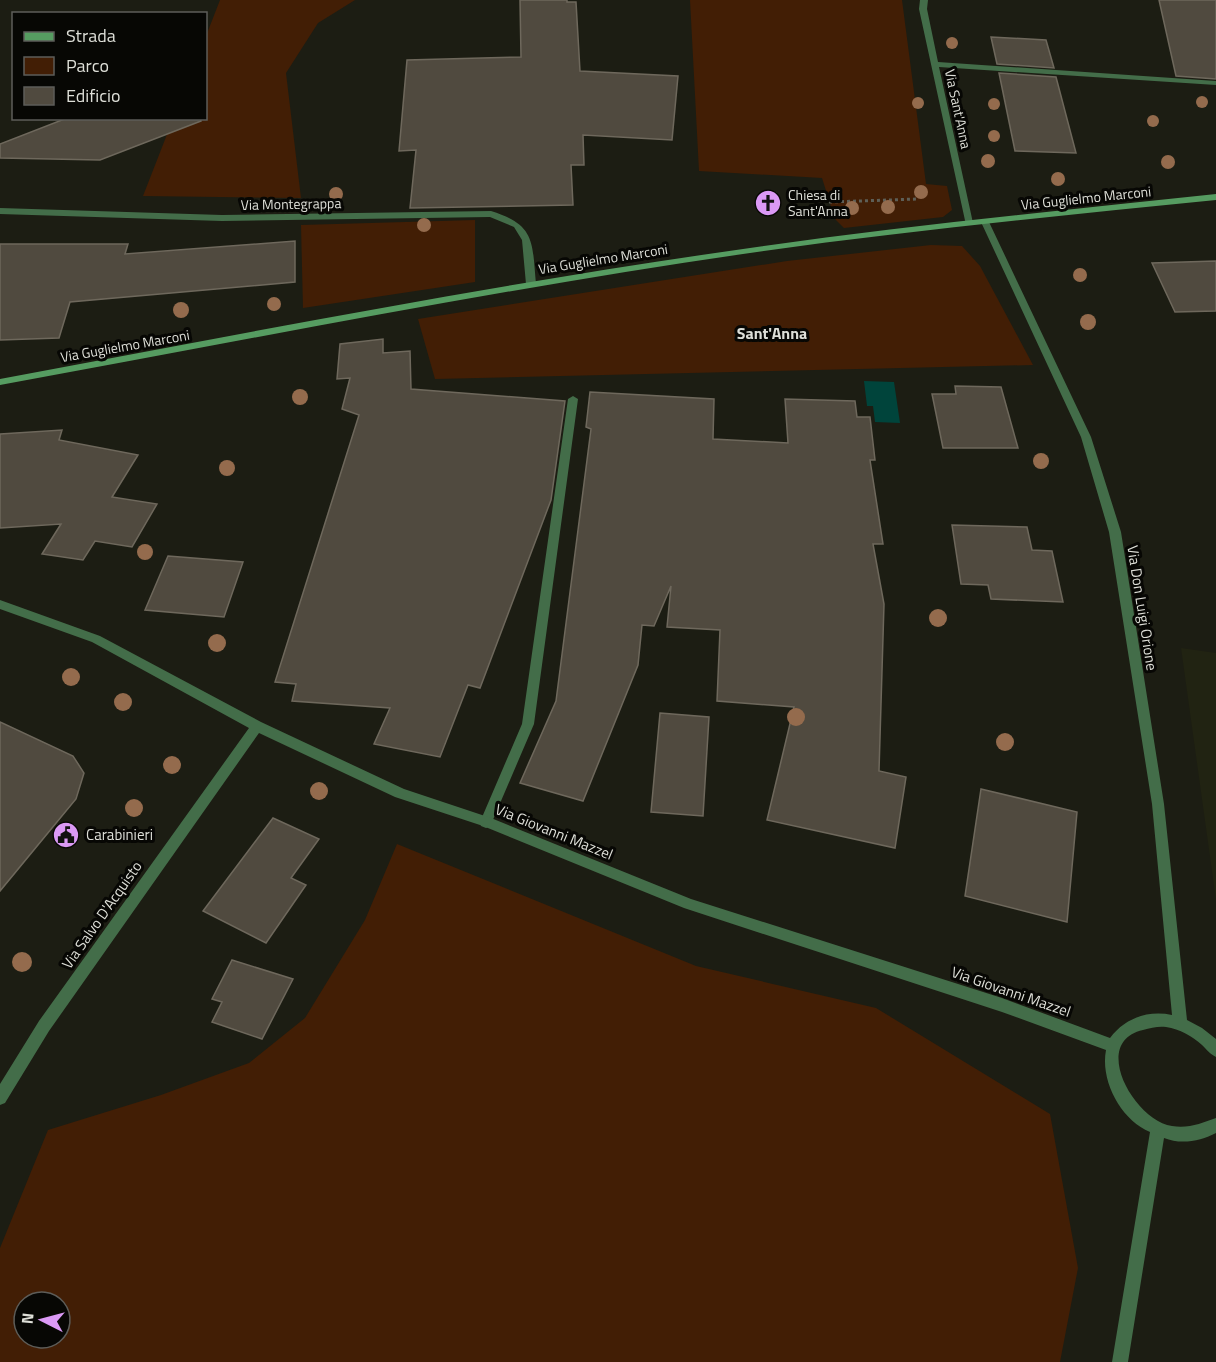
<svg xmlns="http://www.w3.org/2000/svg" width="1216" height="1362" viewBox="0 0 1216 1362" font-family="'Titillium Web',sans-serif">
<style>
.built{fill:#212312}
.green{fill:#421e05;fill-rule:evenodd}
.water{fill:#00443b}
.building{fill:#504a3f;stroke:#6e685c;stroke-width:1.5}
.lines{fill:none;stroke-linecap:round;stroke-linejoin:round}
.path{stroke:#5e5f57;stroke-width:3;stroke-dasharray:3 3;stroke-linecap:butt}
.lane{fill:#436d49;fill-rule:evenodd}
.street{fill:#436d49;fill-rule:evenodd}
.secondary{fill:#569c61;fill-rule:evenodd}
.tree{fill:#946b4d}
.labels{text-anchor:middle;stroke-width:6;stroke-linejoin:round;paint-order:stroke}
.far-street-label{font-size:14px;fill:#dedfd8;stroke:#070704}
.far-poi-label{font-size:14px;fill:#dedfd8;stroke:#070704;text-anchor:start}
.street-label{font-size:15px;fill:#dedfd8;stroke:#070704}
.poi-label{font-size:15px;fill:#dedfd8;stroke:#070704;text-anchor:start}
.neighbourhood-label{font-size:16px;font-weight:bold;fill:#dedfd8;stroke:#070704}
</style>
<rect width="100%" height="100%" fill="#1c1d13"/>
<path class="built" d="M1181,648L1216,653V900Z"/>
<g class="green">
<path d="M220,0H355L318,23L286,73L301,198L143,196L173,119L206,118V36Z"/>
<path d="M690,0H902L926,184L947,186L952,210L943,217L844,228L835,219L822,178L699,171Z"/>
<path d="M475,220V282L303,308L301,225Z"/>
<path d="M931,245L962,246L980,266L1033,365L435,379L418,319L787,261Z"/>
<path d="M397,844L696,966L876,1008L1050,1114L1078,1268L1060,1362H0V1248L48,1130L161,1095L249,1063L305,1018L365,920ZM24,1302H60V1338H24Z"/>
</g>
<path class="water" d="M864,381L894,382L900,423L875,422L873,406H867Z"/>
<g class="building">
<path d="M520,0H567V2H576L580,71L678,76L672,140L583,135L584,165H571L573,205L410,208L416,150L399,151L407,60L521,57Z"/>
<path d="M1159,0H1216V79L1176,76Z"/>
<path d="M991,37L1046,40L1054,68L997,64Z"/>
<path d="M999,73L1056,77L1076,153L1015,151Z"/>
<path d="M67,118H200L201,121L100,160L0,158V144Z"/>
<path d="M295,241V282L70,302L59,338L0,340V244H128L125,254Z"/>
<path d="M1216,261V311L1175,312L1152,263Z"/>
<path d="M383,339V353L410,351L411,389L565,401L551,500L480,688L468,685L440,757L374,744L390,708L292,701L296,684L275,682L359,415L342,409L350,378L337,379L340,344Z"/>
<path d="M955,386L1001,387L1018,448H943L932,394H956Z"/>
<path d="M590,392L714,399L713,439L788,443L785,399L855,401L857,417H870L875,460H870L883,544H873L884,604L879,771L906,777L895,848L767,820L794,707L717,701L720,630L667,627L671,586L654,626L642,625L638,665L583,801L520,783L556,701L591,429L586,427Z"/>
<path d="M62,430L59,440L138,455L112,497L157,504L132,547L95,541L83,560L42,554L61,524L0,528V434Z"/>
<path d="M952,525L1027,527L1032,550L1052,551L1063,602L991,599L988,585L961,584Z"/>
<path d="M168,556L243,562L224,617L145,610Z"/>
<path d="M660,713L709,717L703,816L651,812Z"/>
<path d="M0,722L73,756L84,773L76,799L0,891Z"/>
<path d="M981,789L1077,812L1067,922L965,896Z"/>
<path d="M273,818L319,839L291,878L306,885L266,943L203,911Z"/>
<path d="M232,960L293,979L262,1039L212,1022L222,1002L212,999Z"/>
</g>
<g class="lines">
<path class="path" d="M829,202L918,199"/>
<path class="lane" d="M573,396L578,399L534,724L492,822L491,826L486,828L481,826L480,822L522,724L568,399Z"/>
<g class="street">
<path d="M920,0H928L927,9L938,62L1216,81V85L939,67L973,223L972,225H966L919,9Z"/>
<path d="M0,208L222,215L491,211C536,225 532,242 536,284L531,287L526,284L522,240L514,227L490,217L222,221L0,214Z"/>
<path d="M985,219L989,222L1091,437L1121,532L1164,804L1187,1020L1202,1028L1216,1039V1057C1210,1054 1207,1050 1202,1045C1192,1036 1180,1029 1166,1027C1158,1026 1151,1028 1143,1030C1090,1042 1134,1120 1172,1126C1188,1129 1202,1123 1216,1118V1133C1201,1141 1181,1145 1164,1138L1128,1362H1112L1150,1132C1121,1120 1100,1081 1106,1050L1002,1012L684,908L483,826L395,797L259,733L49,1031L5,1103L0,1105V1084L39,1021L249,728L92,642L0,609V600L100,636L261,722L404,789L491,818L691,899L1002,998L1110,1038C1125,1018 1148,1010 1172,1015L1152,804L1109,532L1081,437L981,222Z"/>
</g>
<path class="secondary" d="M1216,194V200C1058,216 900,231 743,254C494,290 247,340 0,385V379C247,333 494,284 743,249C900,226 1058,211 1216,194Z"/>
</g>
<g class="tree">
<circle cx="952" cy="43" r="6"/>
<circle cx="1202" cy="102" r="6"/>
<circle cx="918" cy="103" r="6"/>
<circle cx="994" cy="104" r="6"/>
<circle cx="1153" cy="121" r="6"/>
<circle cx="994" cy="136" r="6"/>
<circle cx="988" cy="161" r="7"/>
<circle cx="1168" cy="162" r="7"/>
<circle cx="1058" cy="179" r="7"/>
<circle cx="921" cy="192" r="7"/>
<circle cx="336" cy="194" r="7"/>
<circle cx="888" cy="207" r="7"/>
<circle cx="852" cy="208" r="7"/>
<circle cx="424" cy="225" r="7"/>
<circle cx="1080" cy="275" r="7"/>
<circle cx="274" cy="304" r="7"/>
<circle cx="181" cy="310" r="8"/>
<circle cx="1088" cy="322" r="8"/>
<circle cx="300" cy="397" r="8"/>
<circle cx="1041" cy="461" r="8"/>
<circle cx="227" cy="468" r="8"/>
<circle cx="145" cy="552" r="8"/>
<circle cx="938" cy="618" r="9"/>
<circle cx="217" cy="643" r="9"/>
<circle cx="71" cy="677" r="9"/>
<circle cx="123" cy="702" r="9"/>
<circle cx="796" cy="717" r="9"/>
<circle cx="1005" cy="742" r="9"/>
<circle cx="172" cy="765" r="9"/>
<circle cx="319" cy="791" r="9"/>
<circle cx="134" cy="808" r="9"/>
<circle cx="22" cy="962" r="10"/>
</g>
<defs>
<g id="church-disc" transform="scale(1.35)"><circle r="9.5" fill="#db99f5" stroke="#070704"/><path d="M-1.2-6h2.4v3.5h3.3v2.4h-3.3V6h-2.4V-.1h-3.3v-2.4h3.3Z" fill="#111"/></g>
<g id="civic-disc" transform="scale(1.35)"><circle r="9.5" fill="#db99f5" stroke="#070704"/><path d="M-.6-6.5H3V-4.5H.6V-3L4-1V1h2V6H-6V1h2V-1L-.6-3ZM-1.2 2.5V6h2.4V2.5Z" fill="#111"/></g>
</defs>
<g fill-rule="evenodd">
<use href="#church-disc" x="768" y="203"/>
<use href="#civic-disc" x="66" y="835"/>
</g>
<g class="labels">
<g class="far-street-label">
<text transform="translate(958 109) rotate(78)" y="5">Via Sant'Anna</text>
<text transform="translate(1086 198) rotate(-6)" y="5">Via Guglielmo Marconi</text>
<text transform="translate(291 204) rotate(-1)" y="5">Via Montegrappa</text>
<text transform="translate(603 259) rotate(-9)" y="5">Via Guglielmo Marconi</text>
<text transform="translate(125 346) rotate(-10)" y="5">Via Guglielmo Marconi</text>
</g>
<g class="far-poi-label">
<text x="788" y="200">Chiesa di<tspan x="788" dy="16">Sant'Anna</tspan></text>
</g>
<g class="street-label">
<text transform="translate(1142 608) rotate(81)" y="5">Via Don Luigi Orione</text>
<text transform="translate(554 832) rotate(22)" y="5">Via Giovanni Mazzel</text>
<text transform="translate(102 915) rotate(-55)" y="5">Via Salvo D'Acquisto</text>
<text transform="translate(1011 992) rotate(19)" y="5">Via Giovanni Mazzel</text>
</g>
<g class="poi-label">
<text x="86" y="840">Carabinieri</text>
</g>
<g class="neighbourhood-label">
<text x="772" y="339">Sant'Anna</text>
</g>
</g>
<rect x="12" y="12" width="195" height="108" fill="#070704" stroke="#5d5d59" stroke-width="1.5"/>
<rect x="24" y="32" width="30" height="9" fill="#569c61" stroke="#5d5d59" stroke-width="1.5"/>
<text x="66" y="42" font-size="18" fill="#dedfd8">Strada</text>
<rect x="24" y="57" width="30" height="18" fill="#421e05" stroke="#5d5d59" stroke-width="1.5"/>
<text x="66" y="72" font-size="18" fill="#dedfd8">Parco</text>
<rect x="24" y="87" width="30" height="18" fill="#504a3f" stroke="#5d5d59" stroke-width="1.5"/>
<text x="66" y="102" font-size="18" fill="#dedfd8">Edificio</text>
<g transform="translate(42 1320) rotate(276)"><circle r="28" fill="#070704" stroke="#5d5d59" stroke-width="1.5"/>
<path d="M0-4.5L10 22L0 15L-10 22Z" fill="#db99f5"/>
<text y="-9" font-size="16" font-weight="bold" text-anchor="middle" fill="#dedfd8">N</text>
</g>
</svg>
